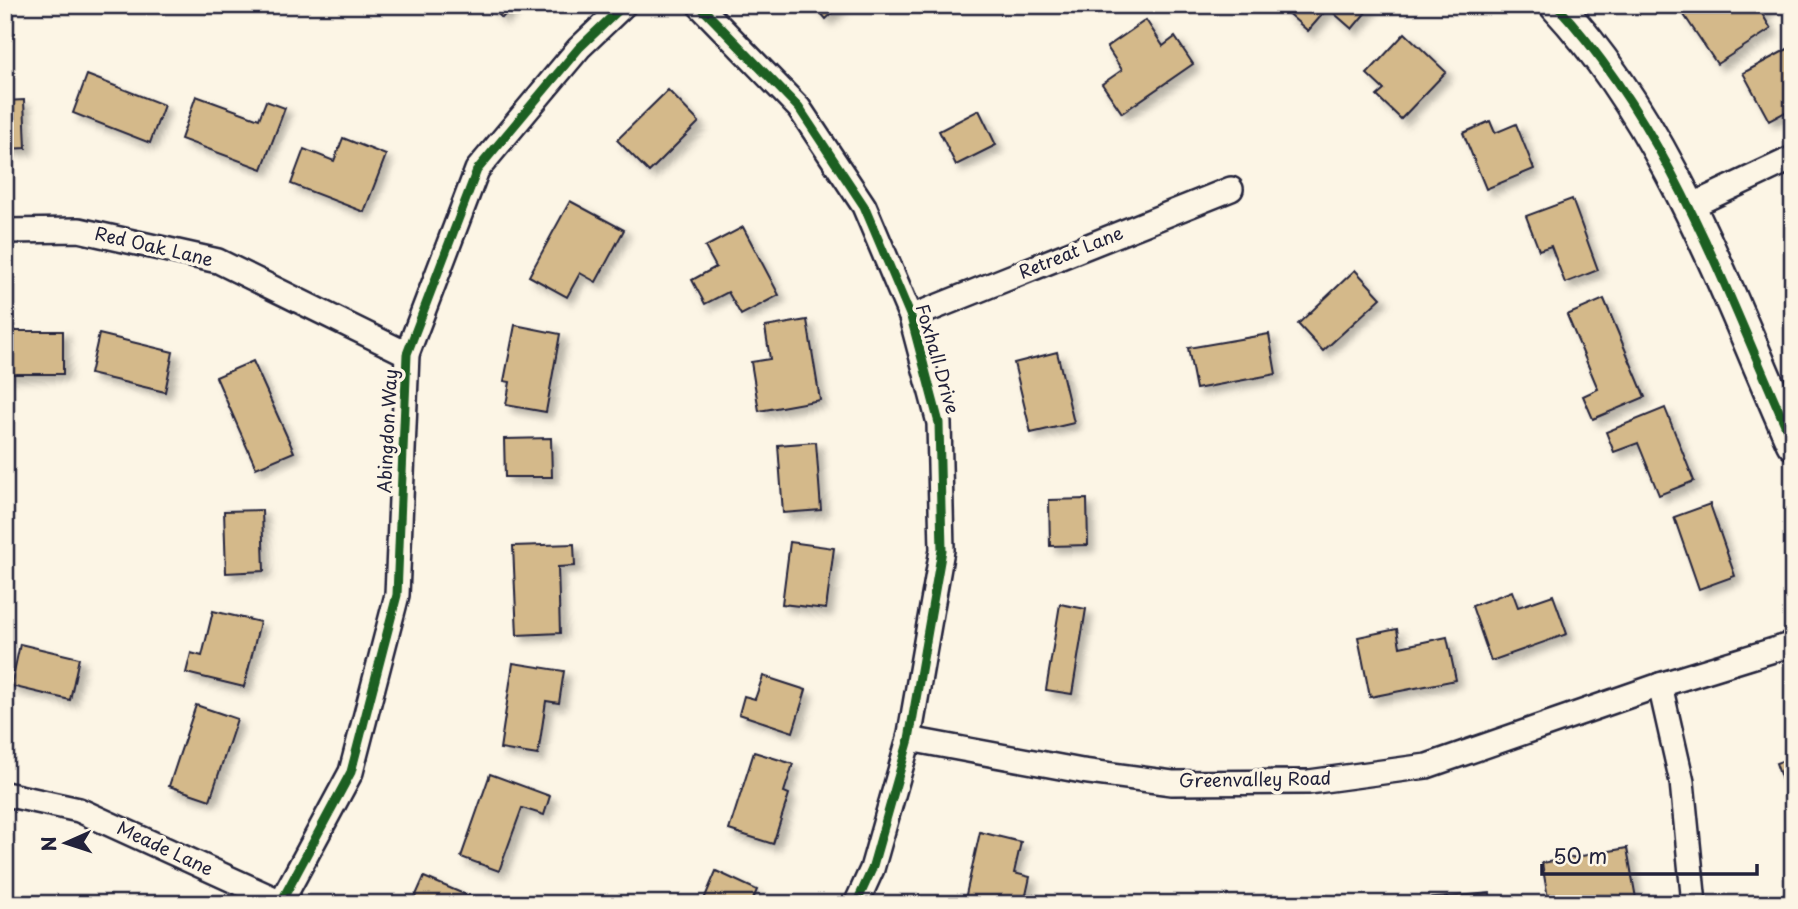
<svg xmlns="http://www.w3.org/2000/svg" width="1798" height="909" viewBox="0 0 1798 909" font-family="'Playpen Sans',sans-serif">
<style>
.building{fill:#d4b98a;stroke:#22223b;stroke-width:2;filter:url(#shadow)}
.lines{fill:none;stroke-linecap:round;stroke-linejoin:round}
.street-casing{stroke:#22223b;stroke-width:28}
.secondary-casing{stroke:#22223b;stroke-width:37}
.street{stroke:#fcf5e5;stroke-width:23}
.secondary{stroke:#fcf5e5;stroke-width:32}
.cycleway-casing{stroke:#fcf5e5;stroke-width:13}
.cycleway{stroke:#1b5e20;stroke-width:9}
.labels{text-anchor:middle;stroke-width:7;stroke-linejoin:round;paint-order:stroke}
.street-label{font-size:18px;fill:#22223b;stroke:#fcf5e5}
</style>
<defs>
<filter id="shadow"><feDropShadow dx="6" dy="6" stdDeviation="3.5" flood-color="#0004"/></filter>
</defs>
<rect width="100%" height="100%" fill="#fcf5e5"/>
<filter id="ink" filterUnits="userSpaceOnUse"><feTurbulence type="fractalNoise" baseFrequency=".0143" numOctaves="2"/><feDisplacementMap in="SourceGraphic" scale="14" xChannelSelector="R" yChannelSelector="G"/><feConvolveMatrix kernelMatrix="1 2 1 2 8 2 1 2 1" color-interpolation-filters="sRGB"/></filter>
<g filter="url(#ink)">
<g class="building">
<path d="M489,5H514L502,18Z"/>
<path d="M814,5H841L826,19Z"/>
<path d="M1288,5H1372L1352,29L1328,8L1308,31L1284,10Z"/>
<path d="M1698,5H1772L1761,12L1771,29L1717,64L1684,15Z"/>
<path d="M1146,20L1163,46L1175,37L1193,64L1122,113L1102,84L1122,70L1107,47Z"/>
<path d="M1405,33L1446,72L1401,119L1377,96L1384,90L1367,74Z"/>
<path d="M1793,46V108L1769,121L1743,73Z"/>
<path d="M87,75L164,105L150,143L73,113Z"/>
<path d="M668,90L699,122L649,172L617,140Z"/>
<path d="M196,96L259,119L266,101L285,108L262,169L181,139Z"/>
<path d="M24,100L26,148L5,149V101Z"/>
<path d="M979,110L996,145L956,165L939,131Z"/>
<path d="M1490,121L1495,133L1516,124L1534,169L1486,189L1463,133Z"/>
<path d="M343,138L386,155L364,212L291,184L304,149L334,161Z"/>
<path d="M1572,199L1598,270L1565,283L1551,246L1539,250L1526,216Z"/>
<path d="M570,201L624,230L596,282L580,273L567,297L529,276Z"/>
<path d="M743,227L779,295L741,315L728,292L705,304L692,280L716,267L705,247Z"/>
<path d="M1355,270L1381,298L1323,351L1298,324Z"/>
<path d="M1604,299L1645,397L1593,419L1583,396L1598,389L1567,315Z"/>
<path d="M807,320L820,400L759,411L751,362L770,359L765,327Z"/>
<path d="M515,325L560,334L546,412L506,405L510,382L504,381Z"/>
<rect x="5" y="331" width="58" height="43"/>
<path d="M99,334L173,352L165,392L90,374Z"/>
<path d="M1269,334L1276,374L1196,389L1188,348Z"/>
<path d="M1057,352L1074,423L1031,433L1014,363Z"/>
<path d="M253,361L294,452L256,468L216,377Z"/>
<path d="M1665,408L1694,481L1659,495L1638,443L1614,452L1606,432Z"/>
<path d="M551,438L552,477H505L504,439Z"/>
<path d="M816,442L821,510L783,513L778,445Z"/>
<path d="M1087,499L1088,545L1050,546L1049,500Z"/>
<path d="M1710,504L1735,576L1699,589L1674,517Z"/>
<path d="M262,510L264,571L226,573L224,511Z"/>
<path d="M790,542L834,548L826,609L782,604Z"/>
<path d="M574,544L575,566L558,567L560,633L517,635L513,546Z"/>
<path d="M1512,591L1518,607L1553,595L1567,634L1491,661L1472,606Z"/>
<path d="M1060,604L1086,609L1072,694L1046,690Z"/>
<path d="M213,611L260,622L244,687L186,673L191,653L202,656Z"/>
<path d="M1397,629L1400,647L1447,637L1456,680L1370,697L1358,637Z"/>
<path d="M20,644L79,658L70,700L11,686Z"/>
<path d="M513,663L564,671L559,703L546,701L538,755L500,749Z"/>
<path d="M763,676L806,690L793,732L739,714L744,696L755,699Z"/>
<path d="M196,705L237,719L210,800L169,786Z"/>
<path d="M754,752L793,764L784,792L789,794L773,844L729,830Z"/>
<path d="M1793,757V798L1789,800L1776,763Z"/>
<path d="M490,774L550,796L544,815L522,808L499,871L461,857Z"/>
<path d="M980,832L1021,842L1014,873L1030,877L1024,904H986L965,899Z"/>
<path d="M1627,848L1637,904H1585L1584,898L1549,904L1542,863Z"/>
<path d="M716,871L757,890L751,904H702Z"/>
<path d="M424,877L485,903L412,904Z"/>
<path d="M1490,893L1491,904H1425V899Z"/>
</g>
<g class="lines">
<g class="street-casing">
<g id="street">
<path d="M699,5L799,108L864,206L911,317L939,423L942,550L909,739L872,869L856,904"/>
<path d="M1689,207L1793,158"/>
<path d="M5,231L79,230L218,261L407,354"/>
<path d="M911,317L1231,189"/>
<path d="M1660,685L1682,782L1694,904"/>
<path d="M909,739L1082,771L1172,783L1309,782L1427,766L1660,685L1793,644"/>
<path d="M5,794L79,810L281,902"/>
<path d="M280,904L351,772L397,595L407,354L477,170L579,48L624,5"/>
</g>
</g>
<g class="secondary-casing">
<path id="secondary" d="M1556,5C1670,128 1726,292 1793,443"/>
</g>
<use href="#street" class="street"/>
<use href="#secondary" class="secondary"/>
<g class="cycleway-casing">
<g id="cycleway">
<path d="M699,5L799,108L864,206L911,317L939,423L942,550L909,739L872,869L856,904"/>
<path d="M1556,5C1670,128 1726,292 1793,443"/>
<path d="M280,904L351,772L397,595L407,354L477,170L579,48L624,5"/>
</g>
</g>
<use href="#cycleway" class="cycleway"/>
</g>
</g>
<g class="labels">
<g class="street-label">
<text transform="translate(154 247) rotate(13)" y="6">Red Oak Lane</text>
<text transform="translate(1071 253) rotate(-22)" y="6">Retreat Lane</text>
<text transform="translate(937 359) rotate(74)" y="6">Foxhall Drive</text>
<text transform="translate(388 431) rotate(-87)" y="6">Abingdon Way</text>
<text transform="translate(1255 780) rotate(-1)" y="6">Greenvalley Road</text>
<text transform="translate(165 849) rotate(25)" y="6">Meade Lane</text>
</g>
</g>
<rect width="1798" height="909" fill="none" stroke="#fcf5e5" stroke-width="28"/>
<rect x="14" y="14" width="1770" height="881" fill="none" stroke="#22223b" stroke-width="2.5" filter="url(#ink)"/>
<g transform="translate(66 843) rotate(267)" stroke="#fcf5e5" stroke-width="5" paint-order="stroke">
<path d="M0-5L12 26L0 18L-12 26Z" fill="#22223b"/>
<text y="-10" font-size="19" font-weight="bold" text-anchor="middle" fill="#22223b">N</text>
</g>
<path d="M1542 864v10h215v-10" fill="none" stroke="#22223b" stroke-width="3.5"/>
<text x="1553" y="864" font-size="21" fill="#22223b" stroke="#fcf5e5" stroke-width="5" paint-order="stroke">50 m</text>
</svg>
